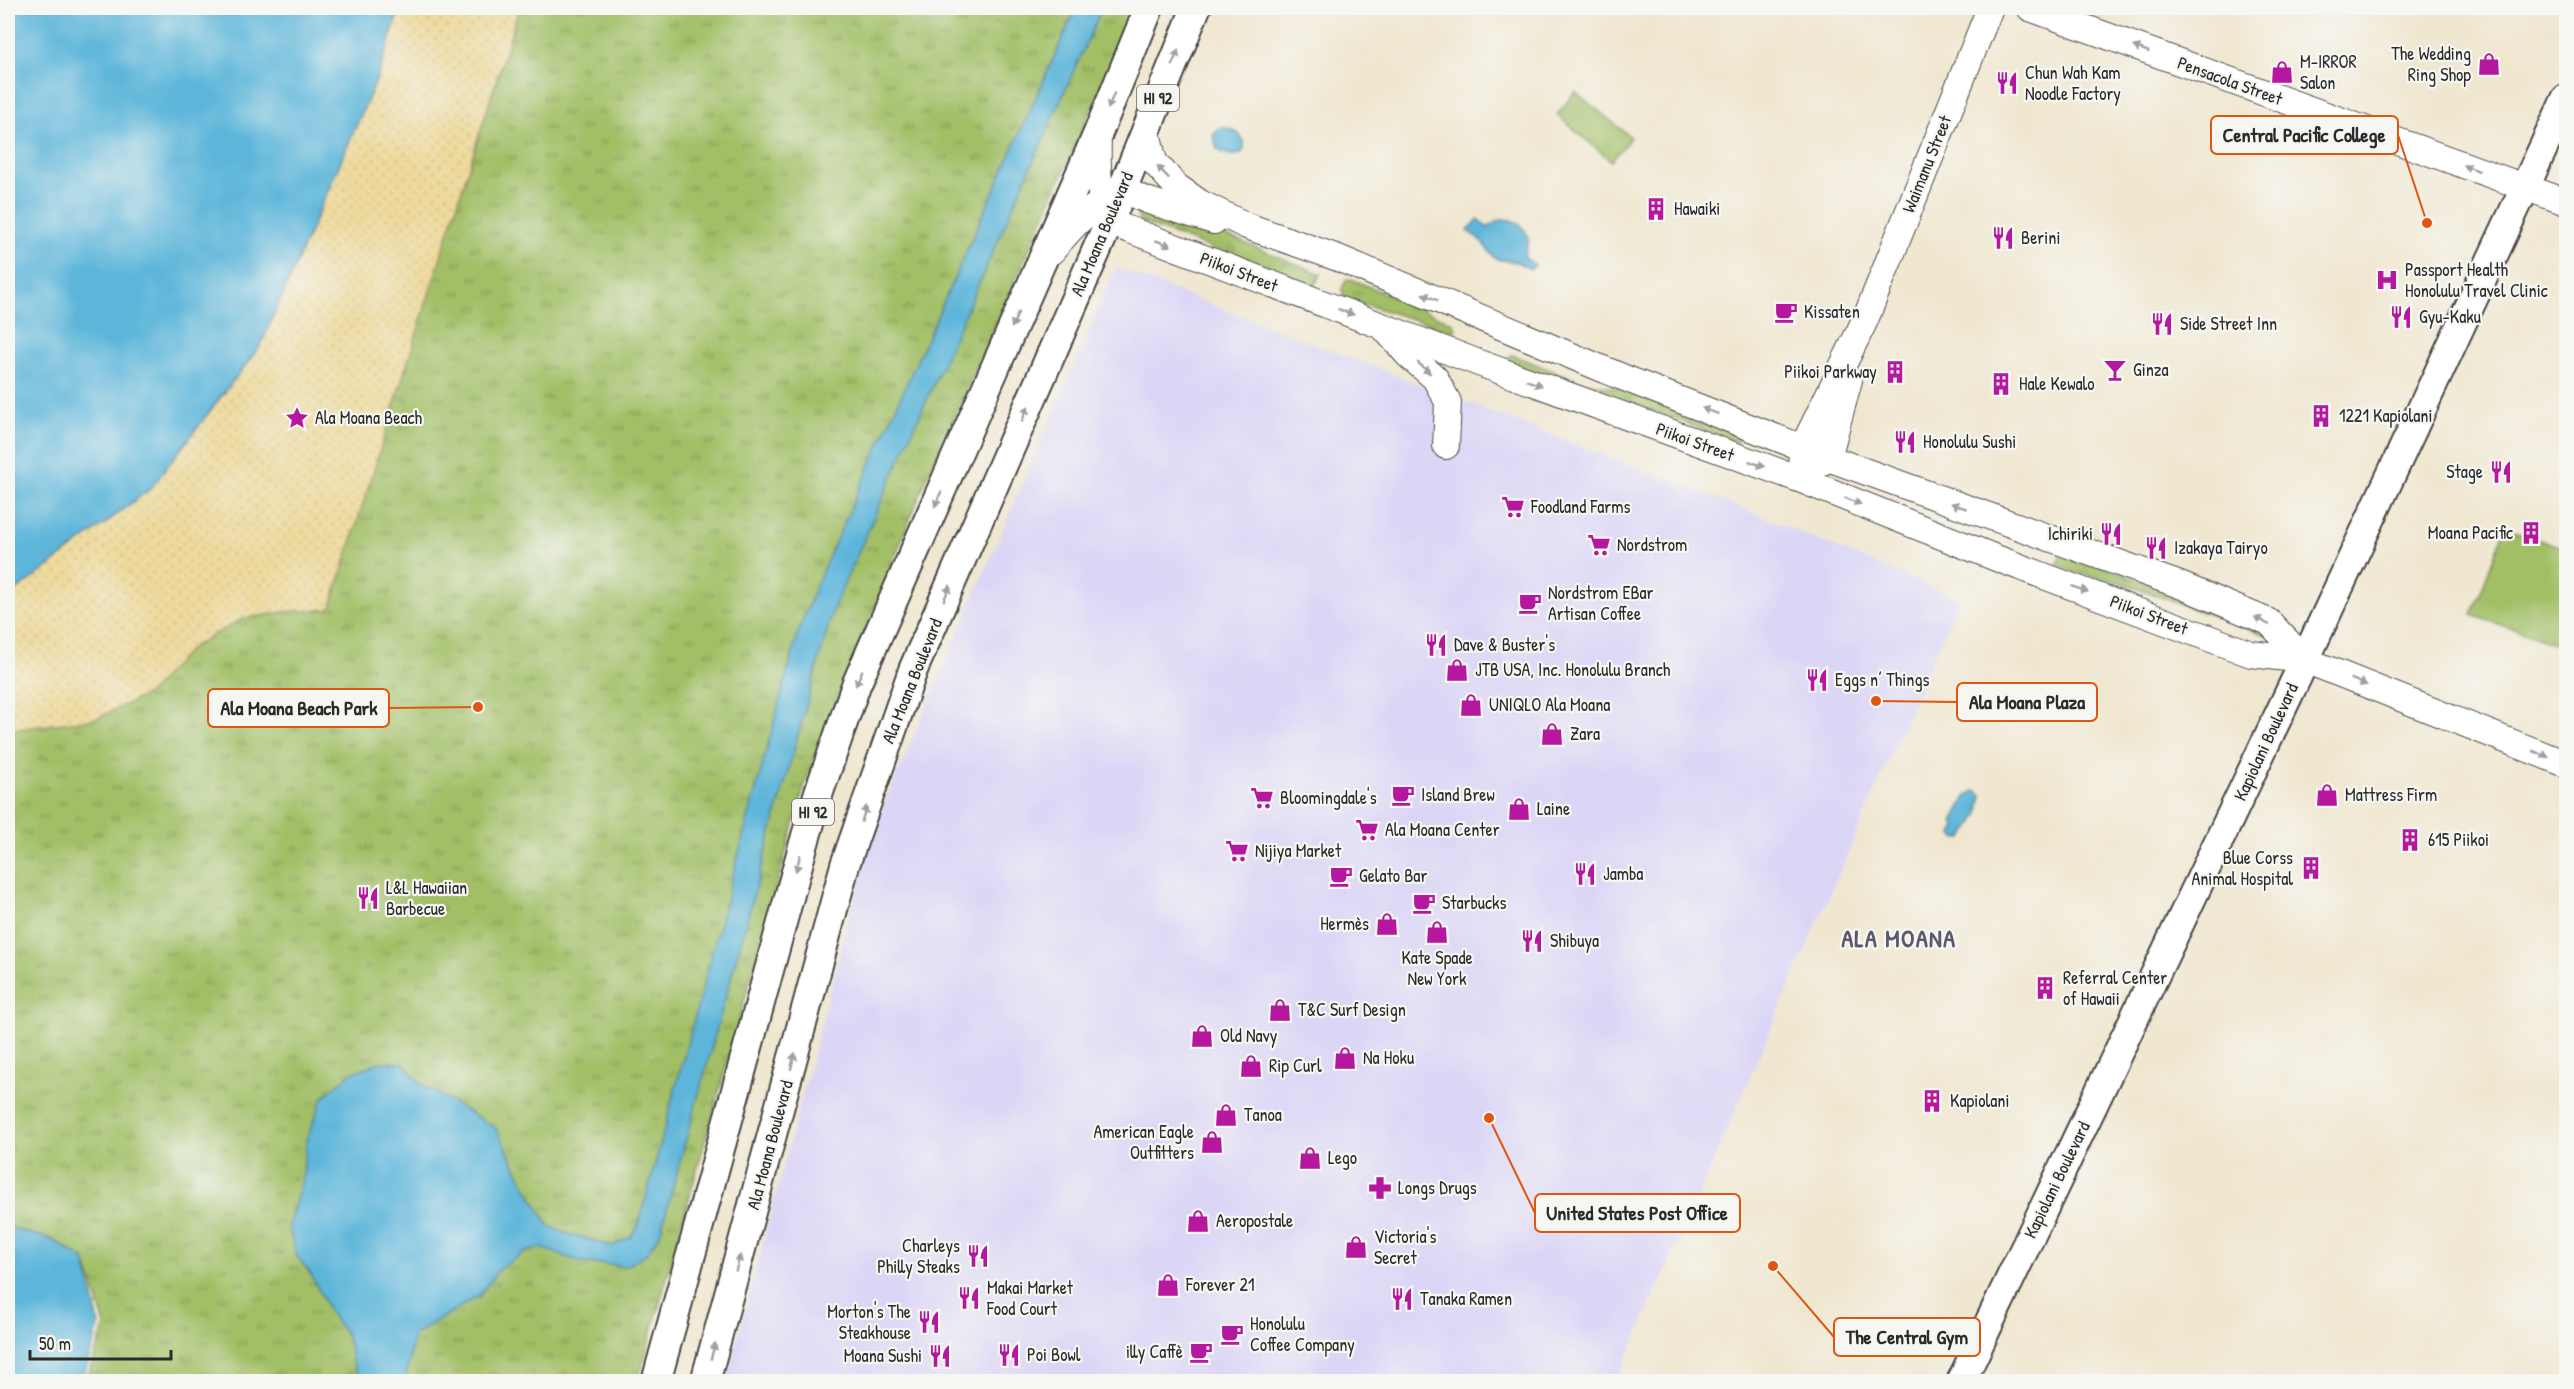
<svg xmlns="http://www.w3.org/2000/svg" width="2574" height="1389" viewBox="0 0 2574 1389" font-family="'Patrick Hand',sans-serif">
<style>
.built{fill:#dcd6f6}
.grass{fill:url(#grass-tufts);stroke:#667548;stroke-width:1.5}
.sand{fill:url(#sand-dots);stroke:#8c8264;stroke-width:1.5}
.garden{fill:#a2bf66;stroke:#667548;stroke-width:1.5}
.water{fill:#5db6da;stroke:#447082;stroke-width:1.5}
.lines{fill:none;stroke-linecap:round;stroke-linejoin:round}
.secondary-casing{stroke:#494744;stroke-width:28}
.primary-casing{stroke:#494744;stroke-width:32}
.secondary{stroke:#fff;stroke-width:26}
.primary{stroke:#fff;stroke-width:28}
.oneway{fill:#a0a0a0}
.labels{text-anchor:middle;stroke-width:4.5;stroke-linejoin:round;paint-order:stroke}
.shield{fill:#f6f6f2;stroke:#686867;stroke-width:1.5}
.shield-label{font-size:16px;font-weight:bold;fill:#2b2b2b}
.poi-label{font-size:18px;fill:#2b2b2b;stroke:#f6f6f2;text-anchor:start}
.street-label{font-size:18px;fill:#2b2b2b;stroke:#f6f6f2}
.district-label{font-size:24px;font-weight:bold;letter-spacing:1.5px;fill:#5e586d;stroke:#f6f6f2}
.leader{fill:none;stroke:#df570e;stroke-width:2}
.callout-dot{fill:#df570e;stroke:#f6f6f2;stroke-width:2}
.callout{fill:#f6f6f2;stroke:#df570e;stroke-width:2}
.callout-label{font-size:20px;text-anchor:middle;font-weight:bold;fill:#2b2b2b}
</style>
<defs>
<pattern id="grass-tufts" width="24" height="20" patternUnits="userSpaceOnUse" patternTransform="scale(1.5)"><rect width="24" height="20" fill="#a2bf66"/><path d="M3 7l-1-3M5 7V3M7 7l1-3M15 17l-1-3M17 17v-4M19 17l1-3" fill="none" stroke="#849b54"/></pattern>
<pattern id="sand-dots" width="8" height="8" patternUnits="userSpaceOnUse" patternTransform="scale(1.5)"><rect width="8" height="8" fill="#eeda9e"/><path d="M2 2h.1M6 6h.1" fill="none" stroke="#cb8" stroke-width="1.8" stroke-linecap="round"/></pattern>
</defs>
<rect width="100%" height="100%" fill="#f6f6f2"/>
<filter id="ink" filterUnits="userSpaceOnUse"><feTurbulence type="fractalNoise" baseFrequency=".0167" numOctaves="2"/><feDisplacementMap in="SourceGraphic" scale="12" xChannelSelector="R" yChannelSelector="G"/><feConvolveMatrix kernelMatrix="1 2 1 2 8 2 1 2 1" color-interpolation-filters="sRGB"/></filter>
<filter id="wash" filterUnits="userSpaceOnUse"><feTurbulence type="fractalNoise" baseFrequency=".008" numOctaves="4" result="noise"/><feDisplacementMap in="SourceGraphic" scale="24" xChannelSelector="R" yChannelSelector="G"/><feGaussianBlur stdDeviation="1.35" result="paint"/><feColorMatrix in="noise" values="0 0 0 0 0 0 0 0 0 0 0 0 0 0 0 0 0 1.4 0 .05"/><feComposite in="paint" operator="in"/></filter>
<g filter="url(#wash)">
<rect width="100%" height="100%" fill="#f0e7d0"/>
<path class="built" d="M1116,268L1747,510L1959,599L1617,1381L726,1382L865,858L885,802Z"/>
<g class="grass">
<path d="M519,8H1135L1118,50L925,482L809,770L638,1381H86L105,1325L85,1260L53,1240L8,1227V730L95,719L148,694L192,647L242,619L283,612L330,609Z"/>
<path d="M1135,208L1176,215L1321,274L1314,286L1140,222Z"/>
<path d="M1351,279L1453,323L1456,330L1451,331L1348,299L1344,297L1342,289L1346,280Z"/>
<path d="M1512,355L1582,382L1622,389L1739,434L1737,443L1642,406L1616,400L1509,363L1506,359Z"/>
<path d="M2064,551L2266,630V635L2120,582L2073,572L2057,565Z"/>
</g>
<path class="sand" d="M400,8H519L330,609L283,612L242,619L192,647L148,694L95,719L8,730V594L13,593L150,489L260,346L378,76Z"/>
<g class="garden">
<path d="M1575,92L1631,137L1611,161L1557,115Z"/>
<path d="M2505,528L2566,548V647L2472,615Z"/>
</g>
<g class="water">
<path d="M8,8H400L378,76L260,346L150,489L12,594H8Z"/>
<path d="M1076,8H1102L833,609L660,1234L646,1254L626,1266L583,1263L542,1248L525,1252L499,1269L480,1295L414,1335L405,1381H361L353,1364L347,1336L332,1316L310,1273L297,1257L288,1226L302,1180L307,1138L323,1097L351,1073L380,1062L403,1063L421,1084L496,1128L524,1183L549,1226L565,1233L612,1246L631,1237L638,1227L798,633L816,585Z"/>
<path d="M1222,127C1255,131 1250,170 1217,149L1213,134Z"/>
<path d="M1478,219L1488,228C1505,212 1522,220 1529,239L1524,257L1535,265L1531,269L1517,262L1496,259L1479,239L1468,231Z"/>
<path d="M1976,790L1982,795L1978,816L1963,838H1956L1952,834L1956,828L1953,821L1967,795Z"/>
<path d="M8,1227L53,1240L85,1260L99,1325L82,1381H8Z"/>
</g>
</g>
<g filter="url(#ink)">
<g class="lines">
<g class="secondary-casing">
<g id="secondary">
<path d="M2030,8L2566,202"/>
<path d="M1146,128L1154,162L1176,186L1200,203L1247,226L1338,258L1622,377L1828,458L2180,585L2269,622L2305,660"/>
<path d="M1098,137C1097,168 1098,193 1109,222L1479,363L1799,479L1996,558L2251,654L2305,660L2566,764"/>
<path d="M1052,251C1073,225 1092,205 1122,190L1149,201L1214,221"/>
<path d="M1385,329L1408,355L1435,378L1448,402L1446,446"/>
<path d="M1801,464L1803,447L1865,320L1990,8"/>
<path d="M1814,468L1828,458L1849,380"/>
</g>
</g>
<g class="primary-casing">
<g id="primary">
<path d="M656,1382L802,850L819,792L856,685L1098,133L1149,8"/>
<path d="M705,1382L845,865L913,670L1109,222L1196,8"/>
<path d="M1961,1382L2305,660L2566,99"/>
</g>
</g>
<use href="#secondary" class="secondary"/>
<use href="#primary" class="primary"/>
</g>
<defs><path id="oneway-solid" d="M-6-.8H1V-3.2L6.5 0L1 3.2V.8H-6Z" transform="scale(1.5)"/></defs>
<g class="oneway">
<use href="#oneway-solid" transform="translate(2141 49) rotate(-160)"/>
<use href="#oneway-solid" transform="translate(1175 58) rotate(-67)"/>
<use href="#oneway-solid" transform="translate(1111 101) rotate(112)"/>
<use href="#oneway-solid" transform="translate(2471 168) rotate(-160)"/>
<use href="#oneway-solid" transform="translate(1163 172) rotate(-133)"/>
<use href="#oneway-solid" transform="translate(1163 243) rotate(21)"/>
<use href="#oneway-solid" transform="translate(1430 297) rotate(-157)"/>
<use href="#oneway-solid" transform="translate(1346 312) rotate(20)"/>
<use href="#oneway-solid" transform="translate(1015 320) rotate(113)"/>
<use href="#oneway-solid" transform="translate(1424 368) rotate(41)"/>
<use href="#oneway-solid" transform="translate(1534 383) rotate(20)"/>
<use href="#oneway-solid" transform="translate(1710 411) rotate(-159)"/>
<use href="#oneway-solid" transform="translate(1025 414) rotate(-67)"/>
<use href="#oneway-solid" transform="translate(1757 464) rotate(20)"/>
<use href="#oneway-solid" transform="translate(938 499) rotate(113)"/>
<use href="#oneway-solid" transform="translate(1853 501) rotate(22)"/>
<use href="#oneway-solid" transform="translate(1959 506) rotate(-161)"/>
<use href="#oneway-solid" transform="translate(2080 589) rotate(21)"/>
<use href="#oneway-solid" transform="translate(947 593) rotate(-67)"/>
<use href="#oneway-solid" transform="translate(2262 621) rotate(-152)"/>
<use href="#oneway-solid" transform="translate(859 678) rotate(113)"/>
<use href="#oneway-solid" transform="translate(2359 682) rotate(22)"/>
<use href="#oneway-solid" transform="translate(2541 754) rotate(22)"/>
<use href="#oneway-solid" transform="translate(864 814) rotate(-72)"/>
<use href="#oneway-solid" transform="translate(798 863) rotate(105)"/>
<use href="#oneway-solid" transform="translate(793 1061) rotate(-75)"/>
<use href="#oneway-solid" transform="translate(738 1263) rotate(-74)"/>
<use href="#oneway-solid" transform="translate(713 1351) rotate(-75)"/>
</g>
</g>
<defs>
<g id="shop-bare" transform="scale(1.8)"><path d="M-5-2.5h2.3a2.7 3.5 0 0 1 5.4 0H5L5.5 6h-11ZM-1.5-2.5h3a1.5 2.3 0 0 0-3 0Z" fill="#b5179e" stroke="#f6f6f2" stroke-width="2.5" paint-order="stroke"/></g>
<g id="restaurant-bare" transform="scale(1.8)"><path d="M-5-6h1v4h1v-4h1v4h1v-4h1v5L-1.5 .5V6h-2V.5L-5-1ZM5-6V6H3V1.5H1.5Q1.5-4 5-6Z" fill="#b5179e" stroke="#f6f6f2" stroke-width="2.5" paint-order="stroke"/></g>
<g id="building-bare" transform="scale(1.8)"><path d="M-4-6H4V6H1V3H-1V6H-4ZM-2.5-4.3h1.7v1.8h-1.7ZM.8-4.3h1.7v1.8H.8ZM-2.5-1h1.7V.8h-1.7ZM.8-1h1.7V.8H.8Z" fill="#b5179e" stroke="#f6f6f2" stroke-width="2.5" paint-order="stroke"/></g>
<g id="hospital-bare" transform="scale(1.8)"><path d="M-5-5h3v3.5h4V-5h3V5h-3V1.5h-4V5h-3Z" fill="#b5179e" stroke="#f6f6f2" stroke-width="2.5" paint-order="stroke"/></g>
<g id="cafe-bare" transform="scale(1.8)"><path d="M-5.5-4.5H6V0H3Q3 3.5 0 3.5H-2.5Q-5.5 3.5-5.5 0ZM3-3.2v2h1.7v-2ZM-6 4.5H4V6H-6Z" fill="#b5179e" stroke="#f6f6f2" stroke-width="2.5" paint-order="stroke"/></g>
<g id="bar-bare" transform="scale(1.8)"><path d="M-6-5H6L.8 .8V4.5H3.5V6h-7V4.5H-.8V.8Z" fill="#b5179e" stroke="#f6f6f2" stroke-width="2.5" paint-order="stroke"/></g>
<g id="sight-bare" transform="scale(1.8)"><path d="M0-6L1.8-2.2L6-1.7L2.9 1.2L3.7 5.4L0 3.3L-3.7 5.4L-2.9 1.2L-6-1.7L-1.8-2.2Z" fill="#b5179e" stroke="#f6f6f2" stroke-width="2.5" paint-order="stroke"/></g>
<g id="supermarket-bare" transform="scale(1.8)"><path d="M-6-5.5h2.5l.6 2H6L4.5 2H-2.5L-4.4-4H-6ZM-1.5 3.2a1.3 1.3 0 1 0 .1 0ZM3 3.2a1.3 1.3 0 1 0 .1 0Z" fill="#b5179e" stroke="#f6f6f2" stroke-width="2.5" paint-order="stroke"/></g>
<g id="pharmacy-bare" transform="scale(1.8)"><path d="M-2-6h4v4h4v4h-4v4h-4v-4h-4v-4h4Z" fill="#b5179e" stroke="#f6f6f2" stroke-width="2.5" paint-order="stroke"/></g>
</defs>
<g fill-rule="evenodd">
<use href="#shop-bare" x="2489" y="64"/>
<use href="#shop-bare" x="2282" y="72"/>
<use href="#restaurant-bare" x="2007" y="83"/>
<use href="#building-bare" x="1656" y="209"/>
<use href="#restaurant-bare" x="2003" y="238"/>
<use href="#hospital-bare" x="2387" y="280"/>
<use href="#cafe-bare" x="1786" y="312"/>
<use href="#restaurant-bare" x="2401" y="317"/>
<use href="#restaurant-bare" x="2162" y="324"/>
<use href="#bar-bare" x="2115" y="370"/>
<use href="#building-bare" x="1895" y="372"/>
<use href="#building-bare" x="2001" y="384"/>
<use href="#building-bare" x="2321" y="416"/>
<use href="#sight-bare" x="297" y="418"/>
<use href="#restaurant-bare" x="1905" y="442"/>
<use href="#restaurant-bare" x="2501" y="472"/>
<use href="#supermarket-bare" x="1513" y="507"/>
<use href="#building-bare" x="2531" y="533"/>
<use href="#restaurant-bare" x="2111" y="534"/>
<use href="#supermarket-bare" x="1599" y="545"/>
<use href="#restaurant-bare" x="2156" y="548"/>
<use href="#cafe-bare" x="1530" y="603"/>
<use href="#restaurant-bare" x="1436" y="645"/>
<use href="#shop-bare" x="1457" y="670"/>
<use href="#restaurant-bare" x="1817" y="680"/>
<use href="#shop-bare" x="1471" y="705"/>
<use href="#shop-bare" x="1552" y="734"/>
<use href="#cafe-bare" x="1403" y="795"/>
<use href="#shop-bare" x="2327" y="795"/>
<use href="#supermarket-bare" x="1262" y="798"/>
<use href="#shop-bare" x="1519" y="809"/>
<use href="#supermarket-bare" x="1367" y="830"/>
<use href="#building-bare" x="2410" y="840"/>
<use href="#supermarket-bare" x="1237" y="851"/>
<use href="#building-bare" x="2311" y="868"/>
<use href="#restaurant-bare" x="1585" y="874"/>
<use href="#cafe-bare" x="1341" y="876"/>
<use href="#restaurant-bare" x="368" y="898"/>
<use href="#cafe-bare" x="1424" y="903"/>
<use href="#shop-bare" x="1387" y="924"/>
<use href="#shop-bare" x="1437" y="932"/>
<use href="#restaurant-bare" x="1532" y="941"/>
<use href="#building-bare" x="2045" y="988"/>
<use href="#shop-bare" x="1280" y="1010"/>
<use href="#shop-bare" x="1202" y="1036"/>
<use href="#shop-bare" x="1345" y="1058"/>
<use href="#shop-bare" x="1251" y="1066"/>
<use href="#building-bare" x="1932" y="1101"/>
<use href="#shop-bare" x="1226" y="1115"/>
<use href="#shop-bare" x="1212" y="1142"/>
<use href="#shop-bare" x="1310" y="1158"/>
<use href="#pharmacy-bare" x="1380" y="1188"/>
<use href="#shop-bare" x="1198" y="1221"/>
<use href="#shop-bare" x="1356" y="1247"/>
<use href="#restaurant-bare" x="978" y="1256"/>
<use href="#shop-bare" x="1168" y="1285"/>
<use href="#restaurant-bare" x="969" y="1298"/>
<use href="#restaurant-bare" x="1402" y="1299"/>
<use href="#restaurant-bare" x="929" y="1322"/>
<use href="#cafe-bare" x="1232" y="1334"/>
<use href="#cafe-bare" x="1201" y="1352"/>
<use href="#restaurant-bare" x="1009" y="1355"/>
<use href="#restaurant-bare" x="940" y="1356"/>
</g>
<g class="labels">
<g class="shield">
<rect x="1137" y="85" width="42" height="26" rx="4.5"/>
<rect x="792" y="799" width="42" height="26" rx="4.5"/>
</g>
<g class="shield-label">
<text x="1158" y="104">HI 92</text>
<text x="813" y="818">HI 92</text>
</g>
<g class="poi-label">
<text x="2471" y="60" text-anchor="end">The Wedding<tspan x="2471" dy="21">Ring Shop</tspan></text>
<text x="2300" y="68">M-IRROR<tspan x="2300" dy="21">Salon</tspan></text>
<text x="2025" y="79">Chun Wah Kam<tspan x="2025" dy="21">Noodle Factory</tspan></text>
<text x="1674" y="215">Hawaiki</text>
<text x="2021" y="244">Berini</text>
<text x="2405" y="276">Passport Health<tspan x="2405" dy="21">Honolulu Travel Clinic</tspan></text>
<text x="1804" y="318">Kissaten</text>
<text x="2419" y="323">Gyu-Kaku</text>
<text x="2180" y="330">Side Street Inn</text>
<text x="2133" y="376">Ginza</text>
<text x="1877" y="378" text-anchor="end">Piikoi Parkway</text>
<text x="2019" y="390">Hale Kewalo</text>
<text x="2339" y="422">1221 Kapiolani</text>
<text x="315" y="424">Ala Moana Beach</text>
<text x="1923" y="448">Honolulu Sushi</text>
<text x="2483" y="478" text-anchor="end">Stage</text>
<text x="1531" y="513">Foodland Farms</text>
<text x="2513" y="539" text-anchor="end">Moana Pacific</text>
<text x="2093" y="540" text-anchor="end">Ichiriki</text>
<text x="1617" y="551">Nordstrom</text>
<text x="2174" y="554">Izakaya Tairyo</text>
<text x="1548" y="599">Nordstrom EBar<tspan x="1548" dy="21">Artisan Coffee</tspan></text>
<text x="1454" y="651">Dave &amp; Buster's</text>
<text x="1475" y="676">JTB USA, Inc. Honolulu Branch</text>
<text x="1835" y="686">Eggs n’ Things</text>
<text x="1489" y="711">UNIQLO Ala Moana</text>
<text x="1570" y="740">Zara</text>
<text x="1421" y="801">Island Brew</text>
<text x="2345" y="801">Mattress Firm</text>
<text x="1280" y="804">Bloomingdale's</text>
<text x="1537" y="815">Laine</text>
<text x="1385" y="836">Ala Moana Center</text>
<text x="2428" y="846">615 Piikoi</text>
<text x="1255" y="857">Nijiya Market</text>
<text x="2293" y="864" text-anchor="end">Blue Corss<tspan x="2293" dy="21">Animal Hospital</tspan></text>
<text x="1603" y="880">Jamba</text>
<text x="1359" y="882">Gelato Bar</text>
<text x="386" y="894">L&amp;L Hawaiian<tspan x="386" dy="21">Barbecue</tspan></text>
<text x="1442" y="909">Starbucks</text>
<text x="1369" y="930" text-anchor="end">Hermès</text>
<text x="1550" y="947">Shibuya</text>
<text x="1437" y="964" text-anchor="middle">Kate Spade<tspan x="1437" dy="21">New York</tspan></text>
<text x="2063" y="984">Referral Center<tspan x="2063" dy="21">of Hawaii</tspan></text>
<text x="1298" y="1016">T&amp;C Surf Design</text>
<text x="1220" y="1042">Old Navy</text>
<text x="1363" y="1064">Na Hoku</text>
<text x="1269" y="1072">Rip Curl</text>
<text x="1950" y="1107">Kapiolani</text>
<text x="1244" y="1121">Tanoa</text>
<text x="1194" y="1138" text-anchor="end">American Eagle<tspan x="1194" dy="21">Outfitters</tspan></text>
<text x="1328" y="1164">Lego</text>
<text x="1398" y="1194">Longs Drugs</text>
<text x="1216" y="1227">Aeropostale</text>
<text x="1374" y="1243">Victoria's<tspan x="1374" dy="21">Secret</tspan></text>
<text x="960" y="1252" text-anchor="end">Charleys<tspan x="960" dy="21">Philly Steaks</tspan></text>
<text x="1186" y="1291">Forever 21</text>
<text x="987" y="1294">Makai Market<tspan x="987" dy="21">Food Court</tspan></text>
<text x="1420" y="1305">Tanaka Ramen</text>
<text x="911" y="1318" text-anchor="end">Morton's The<tspan x="911" dy="21">Steakhouse</tspan></text>
<text x="1250" y="1330">Honolulu<tspan x="1250" dy="21">Coffee Company</tspan></text>
<text x="1183" y="1358" text-anchor="end">illy Caffè</text>
<text x="1027" y="1361">Poi Bowl</text>
<text x="922" y="1362" text-anchor="end">Moana Sushi</text>
</g>
<g class="street-label">
<text transform="translate(2230 81) rotate(20)" y="6">Pensacola Street</text>
<text transform="translate(1927 164) rotate(-68)" y="6">Waimanu Street</text>
<text transform="translate(1102 234) rotate(-67)" y="6">Ala Moana Boulevard</text>
<text transform="translate(1239 272) rotate(21)" y="6">Piikoi Street</text>
<text transform="translate(1695 442) rotate(20)" y="6">Piikoi Street</text>
<text transform="translate(2149 615) rotate(21)" y="6">Piikoi Street</text>
<text transform="translate(912 681) rotate(-68)" y="6">Ala Moana Boulevard</text>
<text transform="translate(2266 742) rotate(-65)" y="6">Kapiolani Boulevard</text>
<text transform="translate(770 1145) rotate(-75)" y="6">Ala Moana Boulevard</text>
<text transform="translate(2057 1180) rotate(-64)" y="6">Kapiolani Boulevard</text>
</g>
<g class="district-label">
<text x="1899" y="947">ALA MOANA</text>
</g>
</g>
<path class="leader" d="M2427 223L2398 135M1876 701L1957 702M478 707L389 708M1489 1118L1535 1213M1773 1266L1834 1337"/>
<g class="callout-dot">
<circle cx="2427" cy="223" r="6"/>
<circle cx="1876" cy="701" r="6"/>
<circle cx="478" cy="707" r="6"/>
<circle cx="1489" cy="1118" r="6"/>
<circle cx="1773" cy="1266" r="6"/>
</g>
<g class="callout">
<rect x="2211" y="116" width="187" height="38" rx="6"/>
<rect x="1957" y="683" width="140" height="38" rx="6"/>
<rect x="208" y="689" width="181" height="38" rx="6"/>
<rect x="1535" y="1194" width="205" height="38" rx="6"/>
<rect x="1834" y="1318" width="146" height="38" rx="6"/>
</g>
<g class="callout-label">
<text x="2304" y="142">Central Pacific College</text>
<text x="2027" y="709">Ala Moana Plaza</text>
<text x="299" y="715">Ala Moana Beach Park</text>
<text x="1637" y="1220">United States Post Office</text>
<text x="1907" y="1344">The Central Gym</text>
</g>
<rect width="2574" height="1389" fill="none" stroke="#f6f6f2" stroke-width="30"/>
<path d="M30 1350v9h141v-9" fill="none" stroke="#2b2b2b" stroke-width="3"/>
<text x="39" y="1350" font-size="18" fill="#2b2b2b" stroke="#f6f6f2" stroke-width="4.5" paint-order="stroke">50 m</text>
</svg>
